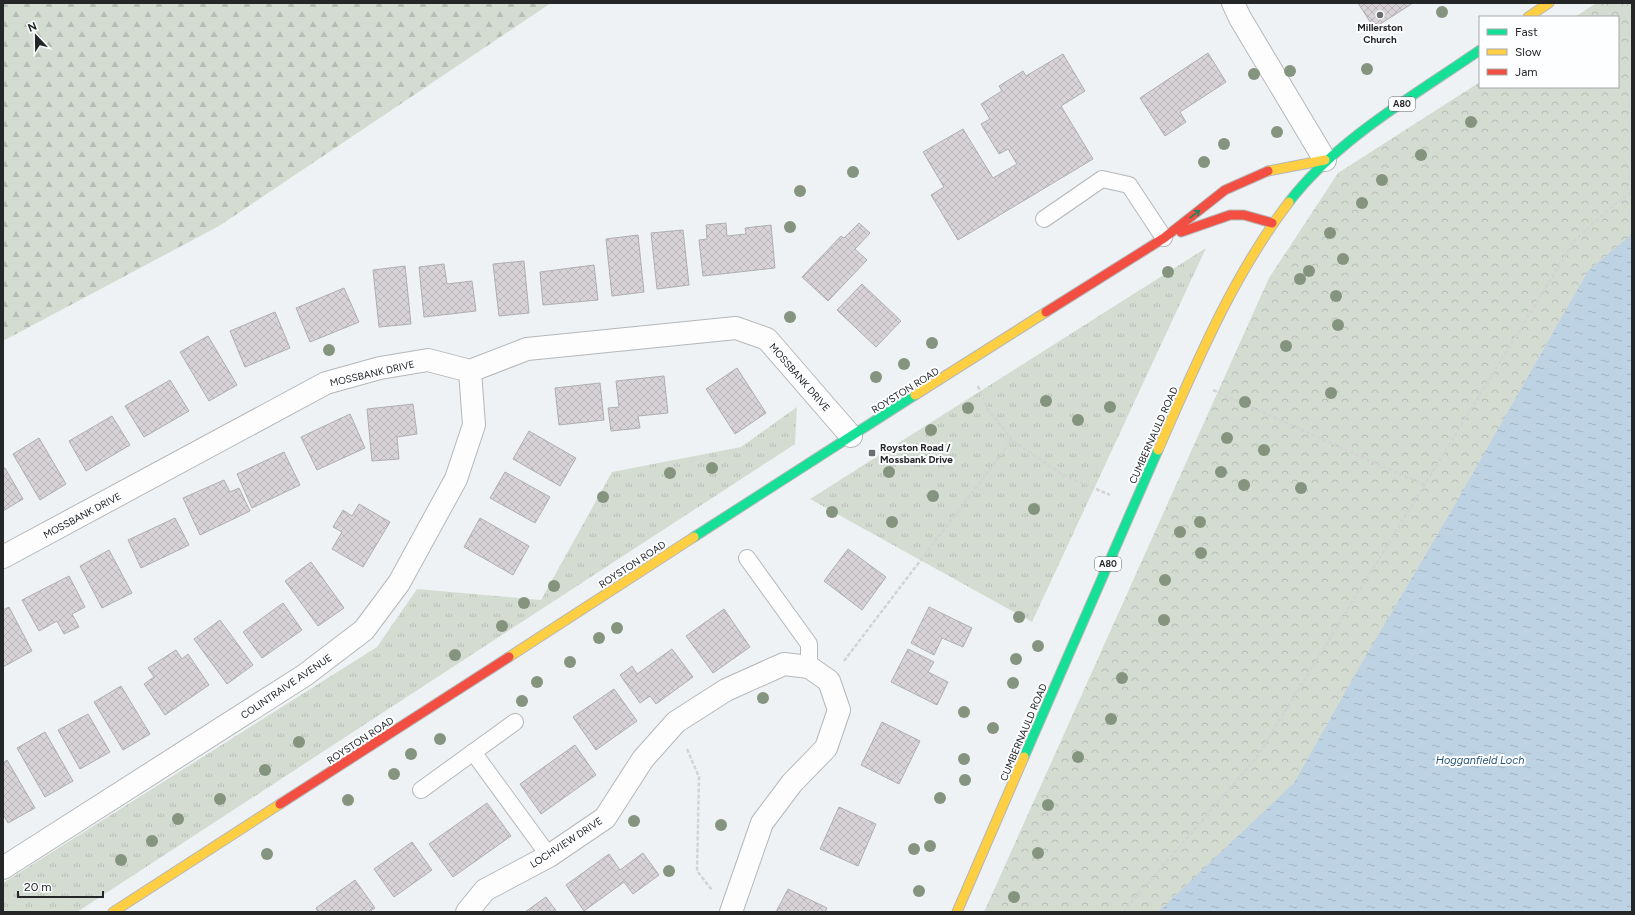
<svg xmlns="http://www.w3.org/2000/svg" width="1635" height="915" viewBox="0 0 1635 915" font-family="Figtree,sans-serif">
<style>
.grass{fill:url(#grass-tufts)}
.forest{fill:url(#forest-firs)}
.park{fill:url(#park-crowns)}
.water{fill:url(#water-ripples)}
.building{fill:url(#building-cross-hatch);stroke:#afafb1}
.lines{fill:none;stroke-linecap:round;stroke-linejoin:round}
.lane-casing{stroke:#b5b7b8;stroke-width:18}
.street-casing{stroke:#b5b7b8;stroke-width:24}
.fast-casing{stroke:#b5b7b8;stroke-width:11}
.slow-casing{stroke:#b5b7b8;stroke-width:11}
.jam-casing{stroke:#b5b7b8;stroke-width:11}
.path{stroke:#d3d3d4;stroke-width:2.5;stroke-dasharray:4 2;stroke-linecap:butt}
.lane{stroke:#fdfdfe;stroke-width:16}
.street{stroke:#fdfdfe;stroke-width:22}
.fast{stroke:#16e098;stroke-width:9}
.slow{stroke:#ffcf43;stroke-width:9}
.jam{stroke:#f24e42;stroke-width:9}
.tree{fill:#85947e}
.oneway{stroke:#1e8360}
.poi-dot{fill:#6c6d70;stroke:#fdfeff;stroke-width:1.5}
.labels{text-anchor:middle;stroke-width:4;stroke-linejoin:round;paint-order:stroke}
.shield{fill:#fdfeff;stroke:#666768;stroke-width:1}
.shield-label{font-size:9px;font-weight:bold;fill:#252628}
.poi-label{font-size:10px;font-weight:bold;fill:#252628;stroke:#fdfeff}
.street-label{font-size:10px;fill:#252628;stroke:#fdfeff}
.water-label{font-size:11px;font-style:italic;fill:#245273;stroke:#fdfeff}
</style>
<defs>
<pattern id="grass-tufts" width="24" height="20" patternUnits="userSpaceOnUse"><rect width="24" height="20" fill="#d4dcd2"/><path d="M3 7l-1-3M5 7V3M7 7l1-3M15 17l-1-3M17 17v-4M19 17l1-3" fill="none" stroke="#b6bdb4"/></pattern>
<pattern id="forest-firs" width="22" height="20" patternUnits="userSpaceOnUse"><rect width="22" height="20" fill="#d4dcd2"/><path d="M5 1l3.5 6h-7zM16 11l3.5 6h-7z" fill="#b6bdb4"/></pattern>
<pattern id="park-crowns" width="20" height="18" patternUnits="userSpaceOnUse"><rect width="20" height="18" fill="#d4dcd2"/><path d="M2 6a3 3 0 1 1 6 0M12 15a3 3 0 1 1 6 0" fill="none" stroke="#b6bdb4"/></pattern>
<pattern id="water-ripples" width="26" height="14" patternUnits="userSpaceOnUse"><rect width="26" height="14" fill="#bdd2e3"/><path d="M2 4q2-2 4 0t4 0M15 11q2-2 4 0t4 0" fill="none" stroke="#a2b4c3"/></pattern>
<pattern id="building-cross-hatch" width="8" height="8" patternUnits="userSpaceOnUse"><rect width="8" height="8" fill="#d8d3d6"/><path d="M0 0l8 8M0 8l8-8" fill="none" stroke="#b9b5b8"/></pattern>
</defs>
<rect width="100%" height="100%" fill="#eff2f5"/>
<g class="grass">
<path d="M1206,248L1032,622L810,499Z"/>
<path d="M797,407L795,444L77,912H3V883L377,647L417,589L541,600L612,472L741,447Z"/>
</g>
<path class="forest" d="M3,3H551L219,226L3,341Z"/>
<path class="park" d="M1596,3H1632V912H984L1269,278L1338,173L1480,82V87H1618V17H1575Z"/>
<path class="water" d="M1632,234V912H1158L1294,783L1363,661L1456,503L1588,271Z"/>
<g class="building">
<path d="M1358,3H1413L1374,28Z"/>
<path d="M1208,53L1226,82L1180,112L1186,122L1165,136L1140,98Z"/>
<path d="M1063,54L1085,91L1061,106L1093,159L958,240L931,195L944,187L923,152L963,129L993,178L1017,164L1008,149L999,154L981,124L990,119L981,104L1002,91L999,86L1023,71L1026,76Z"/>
<path d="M726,223L727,236L746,234L745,228L771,225L775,268L703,276L699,240L707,239L706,225Z"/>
<path d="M859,223L870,233L855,249L867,260L828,301L802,277L841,236L844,238Z"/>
<path d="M683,230L689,285L657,289L651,233Z"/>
<path d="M638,235L644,292L612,296L606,239Z"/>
<path d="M524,261L529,313L499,316L493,264Z"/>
<path d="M444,264L447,284L472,281L476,311L424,317L419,267Z"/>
<path d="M594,265L598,300L543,305L540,272Z"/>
<path d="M405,266L411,324L379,327L373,270Z"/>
<path d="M862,284L901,321L876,347L837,310Z"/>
<path d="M344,288L359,322L310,342L296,308Z"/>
<path d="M275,312L290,348L245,367L230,331Z"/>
<path d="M208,336L237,385L209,401L180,352Z"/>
<path d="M737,368L766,413L735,434L706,389Z"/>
<path d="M664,376L668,413L638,416L640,428L611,431L608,408L619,407L616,381Z"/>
<path d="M170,380L189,411L144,437L125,406Z"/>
<path d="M600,383L604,420L559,425L555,388Z"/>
<path d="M413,404L417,434L397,437L399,459L372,461L367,409Z"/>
<path d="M350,414L365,448L317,470L301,437Z"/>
<path d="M112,416L130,445L86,471L69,441Z"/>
<path d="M529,431L576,458L560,486L513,459Z"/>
<path d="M39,438L66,484L40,500L13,454Z"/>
<path d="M284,452L300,485L252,508L237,474Z"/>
<path d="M5,468L23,499L3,511V469Z"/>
<path d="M505,472L550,497L535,523L490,498Z"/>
<path d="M224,480L230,492L239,488L250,511L200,535L183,498Z"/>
<path d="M359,504L390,522L363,567L332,549L342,532L333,527L343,510L352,516Z"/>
<path d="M175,518L189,545L141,568L128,540Z"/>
<path d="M480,518L529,546L513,575L464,547Z"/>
<path d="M848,549L886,577L862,610L824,581Z"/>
<path d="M109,550L132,593L102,608L80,566Z"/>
<path d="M311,562L344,608L318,626L285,581Z"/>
<path d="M69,576L85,607L72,614L79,627L64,634L57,621L39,631L22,600Z"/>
<path d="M283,603L302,630L262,658L243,632Z"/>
<path d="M9,607L32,651L3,667V610Z"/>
<path d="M929,607L972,628L963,647L942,638L934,655L911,643Z"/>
<path d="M724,609L750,647L713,673L686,636Z"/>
<path d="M220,620L253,665L227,684L194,639Z"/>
<path d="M672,649L693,677L656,704L650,696L640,703L620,675L632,666L637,674Z"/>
<path d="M908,649L934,662L928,672L948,682L937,705L891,682Z"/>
<path d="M176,650L182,659L188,654L209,685L165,715L144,684L154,677L148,668Z"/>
<path d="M121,686L150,734L123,750L94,702Z"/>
<path d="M614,689L637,721L596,750L573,717Z"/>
<path d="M88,714L110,752L80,769L58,730Z"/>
<path d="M882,722L920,741L899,784L861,765Z"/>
<path d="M45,732L73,781L45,797L17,748Z"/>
<path d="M575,745L596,775L541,814L520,784Z"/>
<path d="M7,760L35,808L8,823L3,814V763Z"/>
<path d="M487,803L511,836L453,877L429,844Z"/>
<path d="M839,807L876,824L858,866L820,849Z"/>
<path d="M412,842L432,870L394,897L374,869Z"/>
<path d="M643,853L659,875L633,894L624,882L584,911L566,885L609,854L620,870Z"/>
<path d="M355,880L375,908L369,912H318L316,908Z"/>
<path d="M788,889L827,908L825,912H776Z"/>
<path d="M546,897L557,912H525Z"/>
</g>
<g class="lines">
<g class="lane-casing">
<g id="lane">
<path d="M1044,219L1102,179L1129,185L1164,238"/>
<path d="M747,558L809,644V667"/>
<path d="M473,752L549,856"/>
<path d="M421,790L515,722"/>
</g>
</g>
<g class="street-casing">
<g id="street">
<path d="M1233,3L1240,18L1325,160"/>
<path d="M3,557L326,383L380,368L428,360L470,371L527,349L736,328L767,339L851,436"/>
<path d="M3,868L305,675L364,630L399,583L456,479L474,425L470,371"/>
<path d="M467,912L485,890L549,856L605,818L643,759L676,722L726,690L784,664L809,667L829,681L839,710L826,748L792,783L762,823L731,912"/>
</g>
</g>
<g class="fast-casing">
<g id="fast">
<path d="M1289,202C1337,139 1415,95 1480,50"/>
<path d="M694,537L915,395"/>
<path d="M1024,757L1158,450"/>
</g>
</g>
<g class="slow-casing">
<g id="slow">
<path d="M1528,17L1549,3"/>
<path d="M1268,171L1325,160"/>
<path d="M915,395L1046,312"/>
<path d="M1158,450C1196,364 1232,277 1289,202"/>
<path d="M509,657L694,537"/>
<path d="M113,912L280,804"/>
<path d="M957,912L1024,757"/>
</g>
</g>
<g class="jam-casing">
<g id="jam">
<path d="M1181,232L1230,215H1244L1272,223"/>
<path d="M1046,312L1164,238L1225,190L1268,171"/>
<path d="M280,804L509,657"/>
</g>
</g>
<g class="path">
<path d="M978,386L987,408L1012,440L1063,475L1110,495"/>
<path d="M1213,390L1424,485"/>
<path d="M844,661L1012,440"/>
<path d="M687,749L699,777L697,871L712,890"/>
<path d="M1123,912L1257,757L1575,240L1614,205L1632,192"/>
</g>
<use href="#lane" class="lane"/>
<use href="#street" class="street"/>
<use href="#fast" class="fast"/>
<use href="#slow" class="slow"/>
<use href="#jam" class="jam"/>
</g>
<g class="tree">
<circle cx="1442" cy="12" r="6"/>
<circle cx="1367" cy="69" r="6"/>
<circle cx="1290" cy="71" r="6"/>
<circle cx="1254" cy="74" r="6"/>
<circle cx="1471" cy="122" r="6"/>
<circle cx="1277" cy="132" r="6"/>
<circle cx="1224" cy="144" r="6"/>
<circle cx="1421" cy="155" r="6"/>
<circle cx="1204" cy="162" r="6"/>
<circle cx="853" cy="172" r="6"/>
<circle cx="1382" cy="180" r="6"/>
<circle cx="800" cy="191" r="6"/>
<circle cx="1362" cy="203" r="6"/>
<circle cx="790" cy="227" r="6"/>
<circle cx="1330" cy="233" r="6"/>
<circle cx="1343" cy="259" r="6"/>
<circle cx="1309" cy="271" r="6"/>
<circle cx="1168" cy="272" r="6"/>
<circle cx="1300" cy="279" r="6"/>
<circle cx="1336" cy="296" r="6"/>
<circle cx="790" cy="317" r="6"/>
<circle cx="1338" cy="325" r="6"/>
<circle cx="932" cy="343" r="6"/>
<circle cx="1286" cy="346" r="6"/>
<circle cx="329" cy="350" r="6"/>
<circle cx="904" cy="364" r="6"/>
<circle cx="876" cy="377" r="6"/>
<circle cx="1331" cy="393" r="6"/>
<circle cx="1046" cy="401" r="6"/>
<circle cx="1245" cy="402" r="6"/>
<circle cx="1110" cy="407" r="6"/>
<circle cx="968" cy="408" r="6"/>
<circle cx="1078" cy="420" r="6"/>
<circle cx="931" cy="430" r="6"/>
<circle cx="1227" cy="438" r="6"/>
<circle cx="1264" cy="450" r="6"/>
<circle cx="712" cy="468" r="6"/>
<circle cx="889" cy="472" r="6"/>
<circle cx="1221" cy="472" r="6"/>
<circle cx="670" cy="473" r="6"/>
<circle cx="1244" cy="485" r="6"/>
<circle cx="1301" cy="488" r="6"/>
<circle cx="933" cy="496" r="6"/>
<circle cx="603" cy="497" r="6"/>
<circle cx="1034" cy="509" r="6"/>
<circle cx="832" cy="512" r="6"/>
<circle cx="892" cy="522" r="6"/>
<circle cx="1200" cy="522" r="6"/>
<circle cx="1180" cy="532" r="6"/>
<circle cx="1201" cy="553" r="6"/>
<circle cx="1165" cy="580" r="6"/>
<circle cx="554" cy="586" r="6"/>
<circle cx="524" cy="603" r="6"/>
<circle cx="1019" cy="617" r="6"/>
<circle cx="1164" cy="620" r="6"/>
<circle cx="502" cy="626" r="6"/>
<circle cx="617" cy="628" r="6"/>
<circle cx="599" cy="638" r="6"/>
<circle cx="1038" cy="646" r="6"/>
<circle cx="455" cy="655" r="6"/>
<circle cx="1016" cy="659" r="6"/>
<circle cx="570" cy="662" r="6"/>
<circle cx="1122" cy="678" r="6"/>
<circle cx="537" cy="682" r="6"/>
<circle cx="1013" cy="683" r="6"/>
<circle cx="763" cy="698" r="6"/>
<circle cx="522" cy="701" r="6"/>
<circle cx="964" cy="712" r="6"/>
<circle cx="1111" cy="719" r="6"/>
<circle cx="993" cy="728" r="6"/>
<circle cx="440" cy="739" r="6"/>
<circle cx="299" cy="742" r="6"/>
<circle cx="411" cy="754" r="6"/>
<circle cx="1078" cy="757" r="6"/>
<circle cx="964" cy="759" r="6"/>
<circle cx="265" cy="770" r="6"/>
<circle cx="394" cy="774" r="6"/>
<circle cx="965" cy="780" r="6"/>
<circle cx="940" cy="798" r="6"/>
<circle cx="220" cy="799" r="6"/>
<circle cx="348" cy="800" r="6"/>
<circle cx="1048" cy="805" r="6"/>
<circle cx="178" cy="819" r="6"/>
<circle cx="634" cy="821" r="6"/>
<circle cx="721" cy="825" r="6"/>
<circle cx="152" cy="841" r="6"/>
<circle cx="930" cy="846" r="6"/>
<circle cx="914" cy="849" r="6"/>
<circle cx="1038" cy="853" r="6"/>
<circle cx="267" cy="854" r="6"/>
<circle cx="121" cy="860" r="6"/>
<circle cx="669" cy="871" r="6"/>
<circle cx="919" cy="891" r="6"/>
<circle cx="1014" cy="897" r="6"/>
</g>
<defs><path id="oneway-shaft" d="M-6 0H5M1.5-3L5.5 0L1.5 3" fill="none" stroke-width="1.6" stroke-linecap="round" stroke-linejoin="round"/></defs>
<use class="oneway" href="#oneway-shaft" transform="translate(1195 214) rotate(-38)"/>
<g class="poi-dot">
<circle cx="1380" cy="15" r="4"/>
<rect x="868" y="449" width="8" height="8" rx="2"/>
</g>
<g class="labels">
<g class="shield">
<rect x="1389" y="97" width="26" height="14" rx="3"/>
<rect x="1095" y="557" width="26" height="14" rx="3"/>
</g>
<g class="shield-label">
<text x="1402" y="107">A80</text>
<text x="1108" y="567">A80</text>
</g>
<g class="poi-label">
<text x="1380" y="31">Millerston<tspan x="1380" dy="12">Church</tspan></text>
<text x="880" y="451" text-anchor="start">Royston Road /<tspan x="880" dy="12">Mossbank Drive</tspan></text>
</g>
<g class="street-label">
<text transform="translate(372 373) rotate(-13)" y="4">MOSSBANK DRIVE</text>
<text transform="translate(800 377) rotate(49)" y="4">MOSSBANK DRIVE</text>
<text transform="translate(905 390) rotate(-32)" y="4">ROYSTON ROAD</text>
<text transform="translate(1153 435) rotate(-66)" y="4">CUMBERNAULD ROAD</text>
<text transform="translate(82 515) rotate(-28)" y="4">MOSSBANK DRIVE</text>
<text transform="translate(632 564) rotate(-33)" y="4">ROYSTON ROAD</text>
<text transform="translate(286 686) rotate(-34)" y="4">COLINTRAIVE AVENUE</text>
<text transform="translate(1023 732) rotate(-67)" y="4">CUMBERNAULD ROAD</text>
<text transform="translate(360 740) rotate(-33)" y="4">ROYSTON ROAD</text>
<text transform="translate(566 842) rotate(-33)" y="4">LOCHVIEW DRIVE</text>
</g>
<g class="water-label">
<text x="1480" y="764">Hogganfield Loch</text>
</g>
</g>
<rect width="1635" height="915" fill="none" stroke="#252628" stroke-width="8"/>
<rect x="1479" y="16" width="140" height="72" fill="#fdfeff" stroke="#a7a8a9"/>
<rect x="1487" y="29" width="20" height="6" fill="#16e098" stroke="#a7a8a9"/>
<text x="1515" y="36" font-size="12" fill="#252628">Fast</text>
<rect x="1487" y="49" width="20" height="6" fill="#ffcf43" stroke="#a7a8a9"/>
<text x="1515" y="56" font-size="12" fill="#252628">Slow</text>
<rect x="1487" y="69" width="20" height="6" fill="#f24e42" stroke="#a7a8a9"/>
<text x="1515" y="76" font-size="12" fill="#252628">Jam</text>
<g transform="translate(36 36) rotate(338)" stroke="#fdfeff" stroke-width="3" paint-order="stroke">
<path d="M0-3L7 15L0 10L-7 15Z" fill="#252628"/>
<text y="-6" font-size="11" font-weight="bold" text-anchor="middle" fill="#252628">N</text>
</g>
<path d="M18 891v6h85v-6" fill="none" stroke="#252628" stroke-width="2"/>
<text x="24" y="891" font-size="12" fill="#252628" stroke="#fdfeff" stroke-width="3" paint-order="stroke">20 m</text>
</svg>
